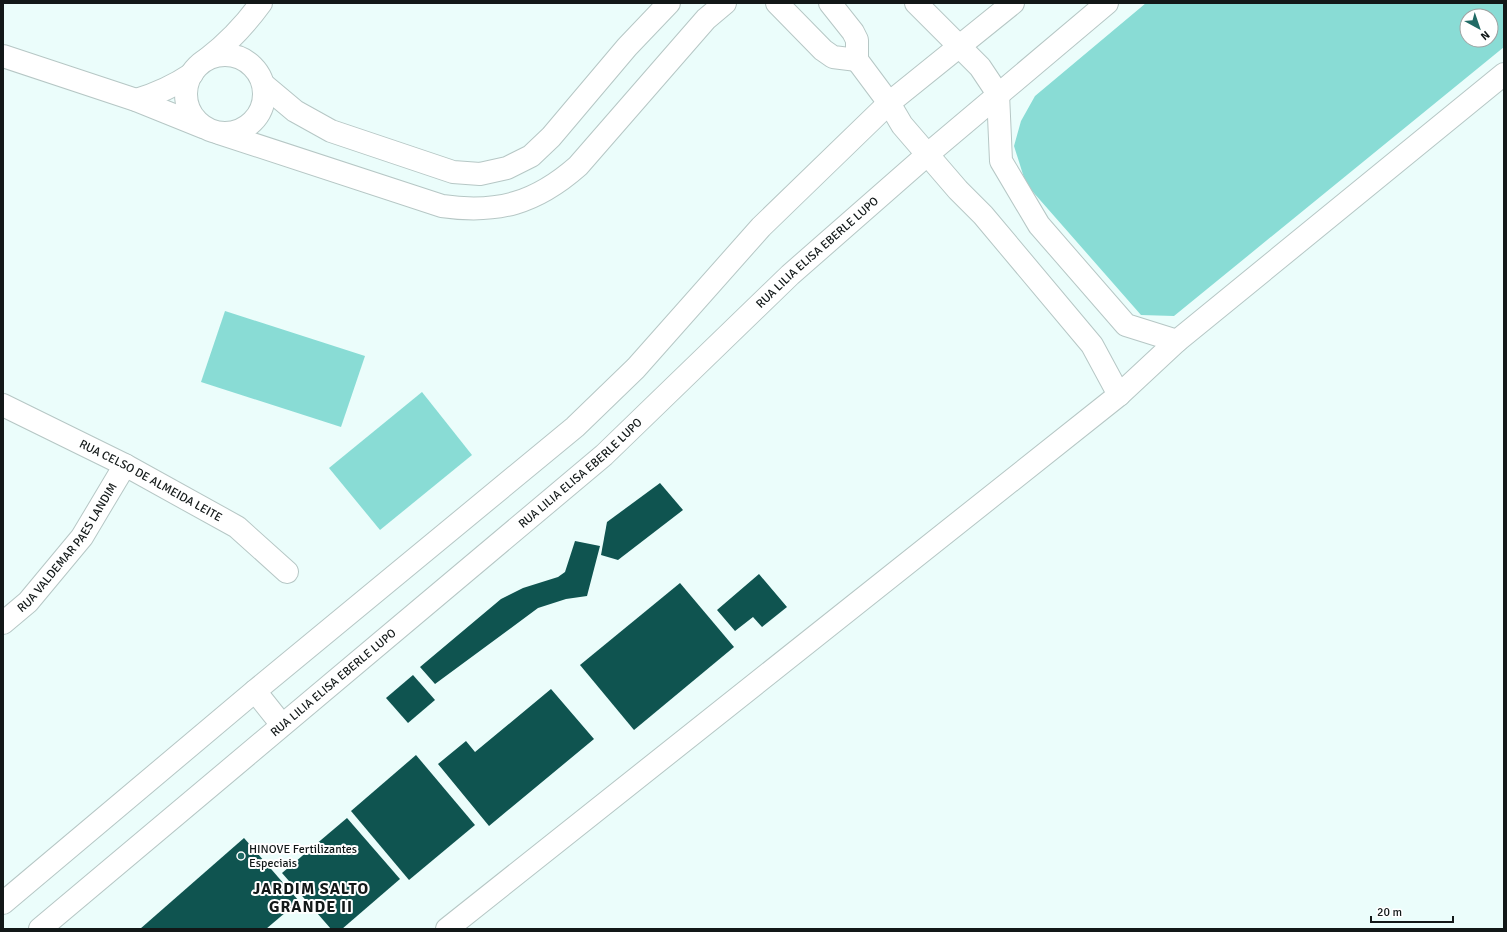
<svg xmlns="http://www.w3.org/2000/svg" width="1507" height="932" viewBox="0 0 1507 932" font-family="Signika,sans-serif">
<style>
.green{fill:#89dcd5;fill-rule:evenodd}
.building{fill:#0f5450}
.lines{fill:none;stroke-linecap:round;stroke-linejoin:round}
.minor-casing{stroke:#b6c7c5;stroke-width:24}
.minor{stroke:#fff;stroke-width:22}
.poi-dot{fill:#206a65;stroke:#fff;stroke-width:1.5}
.labels{text-anchor:middle;stroke-width:4;stroke-linejoin:round;paint-order:stroke}
.street-label{font-size:12px;fill:#121818;stroke:#fff}
.poi-label{font-size:12px;fill:#121818;stroke:#fff;text-anchor:start}
.district-label{font-size:16px;font-weight:bold;letter-spacing:1px;fill:#121818;stroke:#fff}
</style>
<rect width="100%" height="100%" fill="#ebfdfb"/>
<g class="green">
<path d="M1146,3H1504V47L1174,316L1141,315L1026,184L1014,146L1021,121L1035,96ZM1467,16H1491V40H1467Z"/>
<path d="M225,311L365,356L341,427L201,382Z"/>
<path d="M422,392L472,455L380,530L329,468Z"/>
</g>
<g class="building">
<path d="M660,483L683,510L618,560L601,555L607,522Z"/>
<path d="M575,541L600,546L587,596L566,599L538,608L435,684L420,667L501,599L523,588L558,577L565,572Z"/>
<path d="M759,574L787,607L762,627L753,617L735,631L717,610Z"/>
<path d="M680,583L734,647L634,730L580,665Z"/>
<path d="M413,675L435,700L408,723L386,698Z"/>
<path d="M551,689L594,739L489,826L438,764L466,741L475,752Z"/>
<path d="M416,755L475,825L409,880L351,811Z"/>
<path d="M347,818L400,879L342,929H331L282,873Z"/>
<path d="M244,838L299,901L266,929H140Z"/>
</g>
<g class="lines">
<g class="minor-casing">
<g id="minor">
<path d="M777,3L823,50L833,57L857,60"/>
<path d="M830,3L853,32L857,40V60L889,103L902,125L958,190L983,215L1092,345L1119,395"/>
<path d="M916,3L980,67L998,94L1001,161L1039,225L1126,325L1177,341"/>
<circle cx="225" cy="94" r="39"/>
<path d="M3,56L136,100L203,127"/>
<path d="M207,59C228,43 245,25 261,3"/>
<path d="M264,85L295,111L331,131L453,172L480,174L507,168L531,156L551,137L627,47L669,3"/>
<path d="M136,100C157,94 174,86 192,74"/>
<path d="M219,133L442,206C498,214 536,203 578,166L706,19L725,3"/>
<path id="s1" d="M3,405L125,465L237,527L287,572"/>
<path id="s2" d="M3,623L28,602L82,537L125,465"/>
<path d="M255,691L282,725"/>
<path d="M3,903L255,691L575,427L636,368L761,227L889,103L1013,3"/>
<path id="s3" d="M40,929L604,455L790,275L928,154L1107,3"/>
<path d="M447,929L1119,395L1177,341L1504,74"/>
</g>
</g>
<use href="#minor" class="minor"/>
</g>
<circle class="poi-dot" cx="241" cy="856" r="4"/>
<g class="labels">
<g class="street-label">
<text dy="4" stroke="none"><textPath href="#s3" startOffset="1031">RUA LILIA ELISA EBERLE LUPO</textPath></text>
<text dy="4" stroke="none"><textPath href="#s3" startOffset="707">RUA LILIA ELISA EBERLE LUPO</textPath></text>
<text dy="4" stroke="none"><textPath href="#s1" startOffset="166">RUA CELSO DE ALMEIDA LEITE</textPath></text>
<text dy="4" stroke="none"><textPath href="#s2" startOffset="100">RUA VALDEMAR PAES LANDIM</textPath></text>
<text dy="4" stroke="none"><textPath href="#s3" startOffset="383">RUA LILIA ELISA EBERLE LUPO</textPath></text>
</g>
<g class="poi-label">
<text x="249" y="853">HINOVE Fertilizantes<tspan x="249" dy="14">Especiais</tspan></text>
</g>
<g class="district-label">
<text x="311" y="894">JARDIM SALTO<tspan x="311" dy="18">GRANDE II</tspan></text>
</g>
</g>
<rect width="1507" height="932" fill="none" stroke="#121818" stroke-width="8"/>
<g transform="translate(1479 28) rotate(140)"><circle r="19" fill="#ffffff" stroke="#a0a3a3"/>
<path d="M0-3L7 15L0 10L-7 15Z" fill="#206a65"/>
<text y="-6" font-size="11" font-weight="bold" text-anchor="middle" fill="#121818">N</text>
</g>
<path d="M1371 916v6h82v-6" fill="none" stroke="#121818" stroke-width="2"/>
<text x="1377" y="916" font-size="12" fill="#121818" stroke="#ffffff" stroke-width="3" paint-order="stroke">20 m</text>
</svg>
